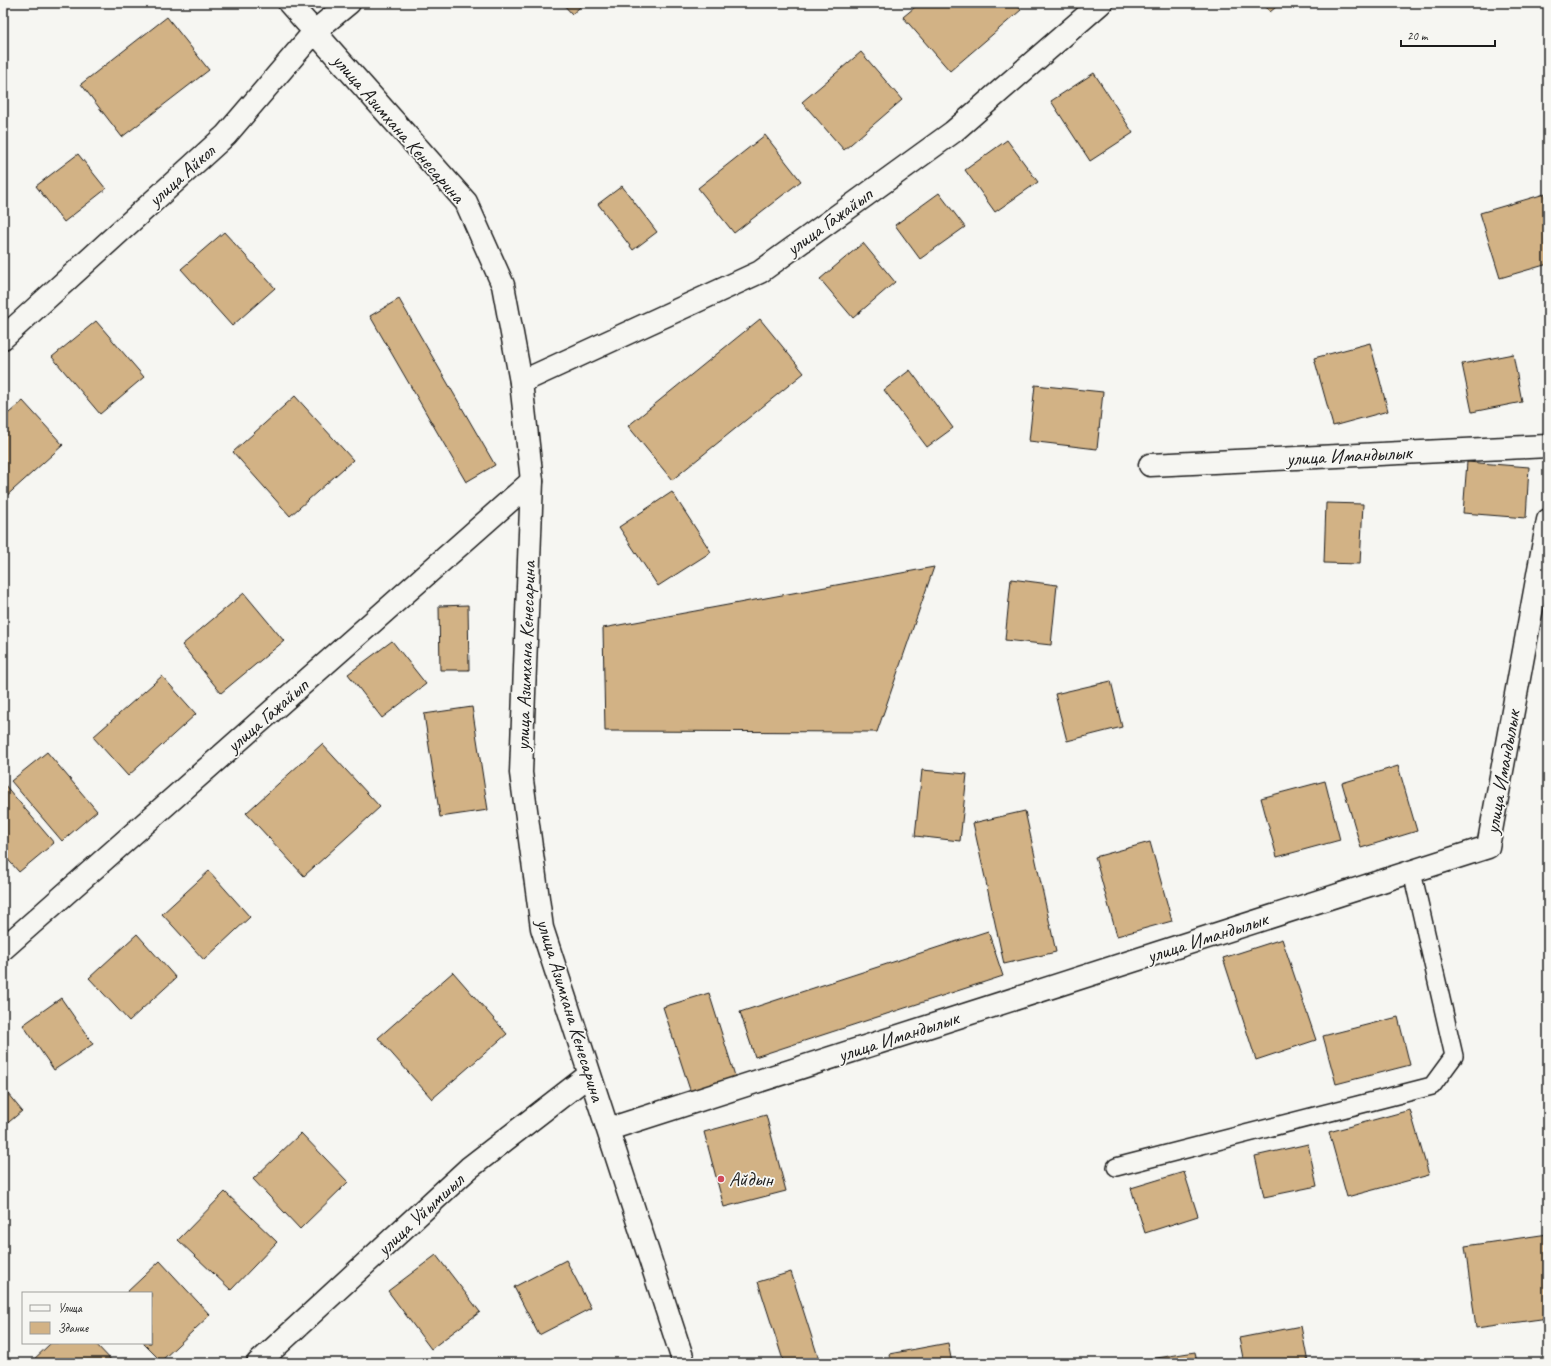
<svg xmlns="http://www.w3.org/2000/svg" width="1551" height="1366" viewBox="0 0 1551 1366" font-family="Caveat,sans-serif">
<style>
.building{fill:#d2b285;stroke:#1c1c1c}
.lines{fill:none;stroke-linecap:round;stroke-linejoin:round}
.service-casing{stroke:#1c1c1c;stroke-width:20}
.minor-casing{stroke:#1c1c1c;stroke-width:25}
.tertiary-casing{stroke:#1c1c1c;stroke-width:25}
.service{stroke:#f6f6f2;stroke-width:17}
.minor{stroke:#f6f6f2;stroke-width:22}
.tertiary{stroke:#f6f6f2;stroke-width:22}
.poi-dot{fill:#d1495b;stroke:#f6f6f2;stroke-width:1.5}
.labels{text-anchor:middle;stroke-width:3.5;stroke-linejoin:round;paint-order:stroke}
.street-label{font-size:20px;fill:#1c1c1c;stroke:#f6f6f2}
.poi-label{font-size:20px;fill:#1c1c1c;stroke:#f6f6f2;text-anchor:start}
</style>
<rect width="100%" height="100%" fill="#f6f6f2"/>
<filter id="ink" filterUnits="userSpaceOnUse"><feTurbulence type="fractalNoise" baseFrequency=".025" numOctaves="2"/><feDisplacementMap in="SourceGraphic" scale="8" xChannelSelector="R" yChannelSelector="G"/><feConvolveMatrix kernelMatrix="1 2 1 2 8 2 1 2 1" color-interpolation-filters="sRGB"/></filter>
<g filter="url(#ink)">
<g class="building">
<path d="M562,3H585L572,14Z"/>
<path d="M920,3H1015L1021,10L950,71L903,17Z"/>
<path d="M1263,3H1281L1270,12Z"/>
<path d="M167,17L209,70L122,137L81,84Z"/>
<path d="M861,52L902,100L844,150L802,102Z"/>
<path d="M1094,73L1133,133L1090,161L1051,101Z"/>
<path d="M765,135L801,181L734,233L698,188Z"/>
<path d="M1007,140L1038,182L995,212L965,170Z"/>
<path d="M78,154L106,189L64,222L36,186Z"/>
<path d="M622,186L657,232L633,250L598,204Z"/>
<path d="M939,193L965,227L920,259L895,225Z"/>
<path d="M1548,193V264L1500,278L1480,213Z"/>
<path d="M224,232L275,288L232,326L181,269Z"/>
<path d="M863,243L895,282L853,318L820,279Z"/>
<path d="M399,299L495,465L466,482L370,316Z"/>
<path d="M760,319L804,373L672,480L628,426Z"/>
<path d="M96,321L144,377L100,414L52,357Z"/>
<path d="M1370,343L1388,411L1333,426L1314,358Z"/>
<path d="M1513,354L1522,402L1472,412L1462,364Z"/>
<path d="M910,370L953,428L927,447L884,390Z"/>
<path d="M1035,385L1103,392L1097,449L1029,441Z"/>
<path d="M295,396L353,460L290,516L233,452Z"/>
<path d="M23,401L63,445L3,499V418Z"/>
<path d="M1467,462L1529,467L1526,518L1463,513Z"/>
<path d="M672,492L711,552L658,586L619,527Z"/>
<path d="M1326,503L1363,504L1360,564L1324,563Z"/>
<path d="M934,567L877,732L605,731L603,628Z"/>
<path d="M1011,579L1057,585L1051,645L1005,640Z"/>
<path d="M244,593L284,641L221,693L182,645Z"/>
<path d="M468,605L469,670H440L439,606Z"/>
<path d="M392,641L426,684L382,718L348,674Z"/>
<path d="M162,676L196,714L128,776L93,737Z"/>
<path d="M1111,681L1122,727L1067,741L1055,694Z"/>
<path d="M472,707L488,810L440,817L424,714Z"/>
<path d="M322,744L380,807L304,876L246,813Z"/>
<path d="M47,752L97,811L62,841L11,781Z"/>
<path d="M1398,766L1417,831L1361,848L1342,783Z"/>
<path d="M922,770L967,774L960,841L915,836Z"/>
<path d="M1325,781L1340,840L1277,857L1261,798Z"/>
<path d="M4,784L54,843L19,872L3,854Z"/>
<path d="M1025,811L1056,952L1004,964L973,823Z"/>
<path d="M1150,842L1172,921L1117,936L1095,857Z"/>
<path d="M209,871L250,917L204,960L162,914Z"/>
<path d="M988,931L1003,976L755,1057L740,1012Z"/>
<path d="M137,934L176,978L129,1021L89,978Z"/>
<path d="M1282,939L1316,1040L1256,1060L1223,958Z"/>
<path d="M453,972L507,1034L432,1099L378,1038Z"/>
<path d="M709,993L736,1079L691,1093L663,1007Z"/>
<path d="M61,998L93,1044L54,1070L23,1025Z"/>
<path d="M1398,1017L1410,1065L1336,1084L1323,1036Z"/>
<path d="M3,1088L22,1111L3,1127Z"/>
<path d="M1410,1110L1429,1175L1347,1197L1329,1132Z"/>
<path d="M766,1115L786,1191L724,1207L704,1132Z"/>
<path d="M301,1133L348,1182L300,1229L253,1179Z"/>
<path d="M1308,1144L1317,1186L1264,1197L1255,1156Z"/>
<path d="M1184,1172L1198,1216L1145,1233L1131,1188Z"/>
<path d="M225,1192L277,1242L231,1290L178,1240Z"/>
<path d="M1548,1234V1318L1476,1328L1465,1246Z"/>
<path d="M436,1255L480,1312L431,1349L388,1291Z"/>
<path d="M566,1260L591,1308L539,1335L514,1287Z"/>
<path d="M160,1261L210,1315L161,1361L143,1343H151V1293H126Z"/>
<path d="M791,1272L820,1363H784L758,1282Z"/>
<path d="M1301,1326L1308,1363H1244L1239,1338Z"/>
<path d="M51,1343H95L114,1363H30Z"/>
<path d="M948,1343L952,1363H890L889,1354Z"/>
<path d="M1195,1352L1197,1363H1125Z"/>
</g>
<g class="lines">
<g class="service-casing">
<path id="service" d="M1116,1167L1432,1086L1454,1056L1412,872"/>
</g>
<g class="minor-casing">
<g id="minor">
<path d="M3,338L226,135L315,31L349,3"/>
<path d="M521,382L760,272L953,132L1101,3"/>
<path d="M1150,465L1548,446"/>
<path d="M3,949L532,481"/>
<path d="M609,1129L1488,847L1548,520"/>
<path d="M258,1363L469,1168L589,1075"/>
</g>
</g>
<g class="tertiary-casing">
<path id="tertiary" d="M289,3L466,202L503,285L521,382L532,481L521,773L542,928L684,1363"/>
</g>
<use href="#service" class="service"/>
<use href="#minor" class="minor"/>
<use href="#tertiary" class="tertiary"/>
</g>
</g>
<circle class="poi-dot" cx="721" cy="1179" r="4"/>
<g class="labels">
<g class="street-label">
<text transform="translate(399 128) rotate(49)" y="7">улица Азимхана Кенесарина</text>
<text transform="translate(181 175) rotate(-42)" y="7">улица Айкол</text>
<text transform="translate(829 221) rotate(-36)" y="7">улица Гажайып</text>
<text transform="translate(1349 455) rotate(-3)" y="7">улица Имандылык</text>
<text transform="translate(525 656) rotate(-88)" y="7">улица Азимхана Кенесарина</text>
<text transform="translate(267 715) rotate(-41)" y="7">улица Гажайып</text>
<text transform="translate(1502 772) rotate(-80)" y="7">улица Имандылык</text>
<text transform="translate(1207 937) rotate(-18)" y="7">улица Имандылык</text>
<text transform="translate(571 1010) rotate(73)" y="7">улица Азимхана Кенесарина</text>
<text transform="translate(898 1036) rotate(-18)" y="7">улица Имандылык</text>
<text transform="translate(420 1214) rotate(-43)" y="7">улица Уйымшыл</text>
</g>
<g class="poi-label">
<text x="729" y="1186">Айдын</text>
</g>
</g>
<rect width="1551" height="1366" fill="none" stroke="#f6f6f2" stroke-width="16"/>
<rect x="8" y="8" width="1535" height="1350" fill="none" stroke="#1c1c1c" stroke-width="1.5" filter="url(#ink)"/>
<rect x="22" y="1292" width="130" height="52" fill="#f6f6f2" stroke="#9f9f9c"/>
<rect x="30" y="1305" width="20" height="6" fill="#f6f6f2" stroke="#9f9f9c"/>
<text x="58" y="1312" font-size="12" fill="#1c1c1c">Улица</text>
<rect x="30" y="1322" width="20" height="12" fill="#d2b285" stroke="#9f9f9c"/>
<text x="58" y="1332" font-size="12" fill="#1c1c1c">Здание</text>
<path d="M1401 40v6h94v-6" fill="none" stroke="#1c1c1c" stroke-width="2"/>
<text x="1407" y="40" font-size="12" fill="#1c1c1c" stroke="#f6f6f2" stroke-width="3" paint-order="stroke">20 m</text>
</svg>
